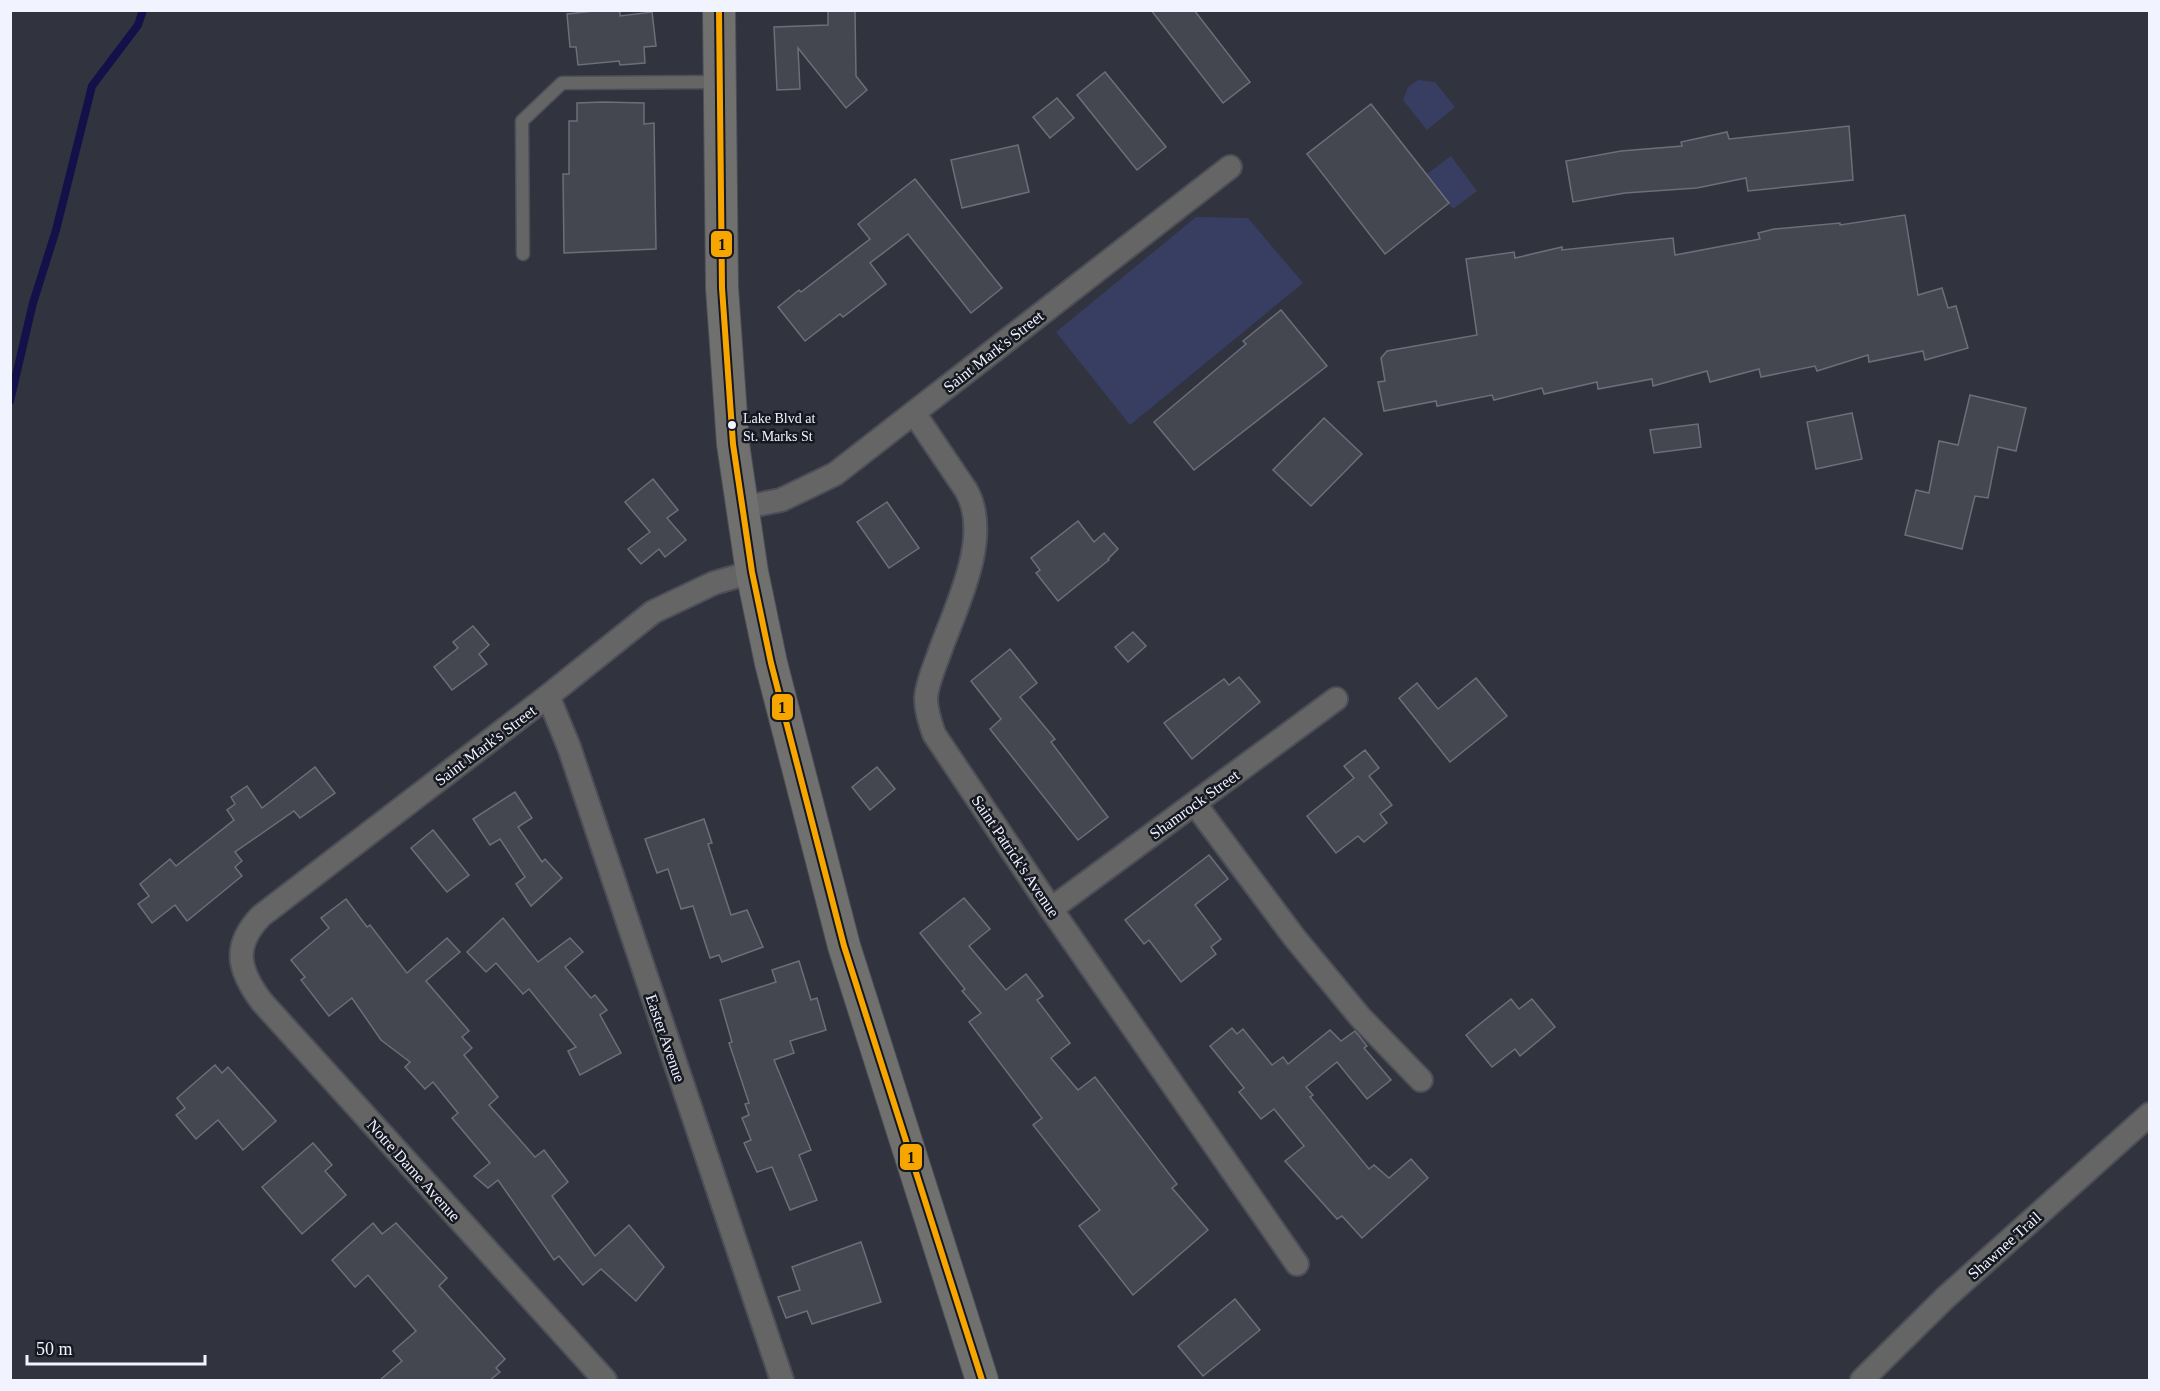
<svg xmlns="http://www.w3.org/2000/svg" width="2160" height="1391" viewBox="0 0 2160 1391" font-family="Georgia,serif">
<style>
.green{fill:#383e61}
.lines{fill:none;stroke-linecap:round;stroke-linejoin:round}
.stream{stroke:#141049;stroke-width:8}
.building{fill:#454750;stroke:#6c6e78;stroke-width:1.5}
.service-casing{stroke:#4d4f58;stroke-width:15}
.minor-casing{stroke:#4d4f58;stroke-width:26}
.secondary-casing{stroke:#4d4f58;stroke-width:34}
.service{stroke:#646564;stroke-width:12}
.minor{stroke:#646564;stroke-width:22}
.secondary{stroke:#70716f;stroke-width:32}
.bus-1-casing{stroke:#161821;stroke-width:10}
.bus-1{stroke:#f7a600;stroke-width:6}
.bus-dot{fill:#f1f3ff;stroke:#161821;stroke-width:2}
.labels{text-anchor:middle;stroke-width:5;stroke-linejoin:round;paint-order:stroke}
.bus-label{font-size:14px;fill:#f1f3ff;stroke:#161821;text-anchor:start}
.street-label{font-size:16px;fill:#f1f3ff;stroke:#161821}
.line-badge{stroke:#161821;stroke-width:2}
.pale-badge-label{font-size:16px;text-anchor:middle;font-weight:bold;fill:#111}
</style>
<rect width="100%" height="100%" fill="#31333e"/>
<g class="green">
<path d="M1418,80L1435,82L1455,107L1427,130L1403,100L1408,87Z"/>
<path d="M1451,156L1477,191L1453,209L1427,174Z"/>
<path d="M1196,217L1248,218L1303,283L1130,425L1056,332Z"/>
</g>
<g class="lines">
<path class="stream" d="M10,401L33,303L56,230L92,86L138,25L143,10"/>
</g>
<g class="building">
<path d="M603,10H620V16L652,12L656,46L644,47L645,63L620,65L619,61L578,65L576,47H570L567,14Z"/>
<path d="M1151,10H1194L1250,82L1223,103Z"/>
<path d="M828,11H855L856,76L867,90L846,108L798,48L800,89L777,90L774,27L828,25Z"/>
<path d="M1105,72L1166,147L1137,170L1077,95Z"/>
<path d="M1057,98L1074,118L1050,138L1033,117Z"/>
<path d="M603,102L644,103V124L654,123L656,249L564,253L563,174H569V121H577V103Z"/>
<path d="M1371,104L1449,203L1385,254L1307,154Z"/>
<path d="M1849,126L1853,180L1748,191L1746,178L1697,188L1625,193L1573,202L1566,161L1621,151L1682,146L1681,142L1727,132L1729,139Z"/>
<path d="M1018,145L1029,192L962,208L951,160Z"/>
<path d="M915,179L1002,288L971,313L908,234L870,263L886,284L843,317L840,314L805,341L778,307L799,290L801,292L870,239L858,224Z"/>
<path d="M1905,215L1918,295L1942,288L1948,308L1956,306L1968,348L1925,360L1923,351L1869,362L1868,355L1817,371L1815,366L1761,377L1759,369L1710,382L1707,371L1653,386L1652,379L1598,389L1597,382L1544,394L1542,388L1494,400L1492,395L1437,406L1436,401L1384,411L1378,382L1385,381L1381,358L1387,351L1477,335L1466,259L1514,252L1515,258L1562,247V250L1673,238L1675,255L1760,239L1758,233L1774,229L1840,223V225Z"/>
<path d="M1281,310L1327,366L1194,470L1154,422L1246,344L1243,341Z"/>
<path d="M1970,395L2026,408L2016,451L1998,447L1988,498L1975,496L1962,549L1905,535L1916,490L1929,493L1939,441L1958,445Z"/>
<path d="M1852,413L1862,459L1816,469L1807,422Z"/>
<path d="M1324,418L1362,454L1311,506L1273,470Z"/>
<path d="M1698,424L1701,447L1654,453L1650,430Z"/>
<path d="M653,479L678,510L667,518L686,540L665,557L659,549L641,564L628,549L650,532L625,502Z"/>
<path d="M887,502L919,548L889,568L857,522Z"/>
<path d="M1078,521L1094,542L1104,533L1118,549L1108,559L1109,560L1058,601L1036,573L1040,570L1031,558Z"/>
<path d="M473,626L489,645L479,654L487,664L452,690L434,667L458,648L453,642Z"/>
<path d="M1133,632L1146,646L1128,662L1115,647Z"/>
<path d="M1010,649L1037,683L1020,697L1055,739L1051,742L1108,817L1078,840L990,729L1001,719L971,681Z"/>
<path d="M1239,677L1260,702L1192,759L1164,723L1224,679L1229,685Z"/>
<path d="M1476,678L1507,716L1450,762L1399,698L1417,683L1438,709Z"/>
<path d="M1365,750L1379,768L1369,776L1392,805L1380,814L1387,823L1364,842L1358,836L1336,853L1307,816L1354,778L1344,766Z"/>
<path d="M315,767L335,793L300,818L294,811L235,852L242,861L235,867L242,876L187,921L175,905L152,923L138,904L149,896L140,884L170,859L176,866L234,820L227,810L235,804L231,797L247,786L262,808Z"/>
<path d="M877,767L895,789L870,810L852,787Z"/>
<path d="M515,792L532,818L518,827L542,862L545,859L562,878L531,906L516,884L525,877L500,839L490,845L473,819Z"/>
<path d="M704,819L712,843L708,844L731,915L747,910L763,947L722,962L719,955L710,958L693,906L681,909L668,869L657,873L645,839Z"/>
<path d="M433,830L469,875L447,892L411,848Z"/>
<path d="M1209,855L1228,879L1195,905L1221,939L1211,947L1216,954L1181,982L1149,940L1144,944L1125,920Z"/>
<path d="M964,898L990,929L969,946L1006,990L1026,974L1043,996L1037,1000L1070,1043L1051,1058L1078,1090L1095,1077L1177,1184L1172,1188L1208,1230L1133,1295L1079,1226L1100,1210L1033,1125L1042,1118L969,1022L981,1013L962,991L965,989L920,933Z"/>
<path d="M346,899L367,927L370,925L407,973L447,938L460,952L426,981L469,1031L462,1037L472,1048L464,1055L498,1097L489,1105L535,1157L544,1150L568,1182L552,1196L595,1256L629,1225L664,1267L636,1301L601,1269L583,1285L559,1256L554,1260L498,1180L488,1188L474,1176L490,1163L452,1118L458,1113L433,1082L425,1089L405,1067L410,1062L381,1040L352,998L329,1016L301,980L305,977L291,960L329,928L321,918Z"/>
<path d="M503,918L538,962L570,938L583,952L565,967L591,998L595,995L607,1010L600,1015L621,1053L580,1075L568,1051L576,1047L529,989L523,994L496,963L486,972L467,952Z"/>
<path d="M799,961L811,1000L817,998L826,1030L790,1041L794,1053L774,1060L811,1150L799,1155L817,1200L790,1210L772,1167L757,1172L744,1143L751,1140L742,1118L749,1115L745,1104L749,1103L729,1043L732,1042L720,1000L776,982L772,970Z"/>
<path d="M1511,999L1519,1009L1532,999L1555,1027L1520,1056L1515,1049L1492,1067L1466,1035Z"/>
<path d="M1232,1028L1237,1034L1243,1029L1272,1065L1283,1057L1288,1064L1330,1030L1341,1041L1355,1031L1367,1046L1364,1048L1391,1080L1367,1099L1337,1062L1306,1087L1313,1095L1310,1097L1369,1169L1374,1165L1389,1178L1411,1159L1428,1178L1362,1238L1342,1216L1337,1219L1285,1161L1304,1146L1274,1109L1261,1119L1239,1092L1244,1088L1210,1046Z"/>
<path d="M215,1065L222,1073L228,1067L276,1121L243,1150L218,1120L196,1139L176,1115L185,1108L177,1098Z"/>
<path d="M313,1143L332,1165L325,1171L346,1195L302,1234L262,1187Z"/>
<path d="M373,1223L382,1234L396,1223L447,1278L439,1286L505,1359L496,1368L500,1372L490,1380H380L402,1361L393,1351L416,1331L368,1275L355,1287L332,1260Z"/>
<path d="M861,1242L881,1302L812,1324L807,1311L786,1318L778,1297L800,1290L792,1267Z"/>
<path d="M1235,1299L1260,1330L1203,1376L1178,1346Z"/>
</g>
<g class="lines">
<g class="service-casing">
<path id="service" d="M523,254L522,121L562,83L718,82"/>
</g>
<g class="minor-casing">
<g id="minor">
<path d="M914,413L966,490C993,537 955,608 939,654C934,668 927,683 926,698C926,711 930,722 934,734L1051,909L1297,1264"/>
<path d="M741,508L781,500L835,474L1230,167"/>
<path d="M548,696L569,747L782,1380"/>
<path d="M1195,804L1294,937L1361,1018L1421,1080"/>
<path d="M1051,909L1336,699"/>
<path d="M605,1380L262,1002C238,970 232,946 261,916L548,696L653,612L714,583L752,572"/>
<path d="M1862,1380L1945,1298L2150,1114"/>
</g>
</g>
<g class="secondary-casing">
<path id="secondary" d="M719,10L722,288L733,444L752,572L771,663L844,946L982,1380"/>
</g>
<use href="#service" class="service"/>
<use href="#minor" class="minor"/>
<use href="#secondary" class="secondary"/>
<g class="bus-1-casing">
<path id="bus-1" d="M719,10L722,288L733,444L752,572L771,663L844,946L982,1380"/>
</g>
<use href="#bus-1" class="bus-1"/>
</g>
<circle class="bus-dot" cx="732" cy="425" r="5"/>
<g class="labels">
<g class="bus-label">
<text x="743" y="423">Lake Blvd at<tspan x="743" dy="18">St. Marks St</tspan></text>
</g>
<g class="street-label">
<text transform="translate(993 351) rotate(-38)" y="6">Saint Mark's Street</text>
<text transform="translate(485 745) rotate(-37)" y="6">Saint Mark's Street</text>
<text transform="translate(1194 804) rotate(-36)" y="6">Shamrock Street</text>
<text transform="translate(1016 856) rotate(56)" y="6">Saint Patrick's Avenue</text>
<text transform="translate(666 1038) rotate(71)" y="6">Easter Avenue</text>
<text transform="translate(414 1170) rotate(48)" y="6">Notre Dame Avenue</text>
<text transform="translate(2004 1245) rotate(-42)" y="6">Shawnee Trail</text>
</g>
</g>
<g class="line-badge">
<rect x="710" y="230" width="23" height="28" rx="6" fill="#f7a600"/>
<rect x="771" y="693" width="23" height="28" rx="6" fill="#f7a600"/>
<rect x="899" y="1143" width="24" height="28" rx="6" fill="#f7a600"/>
</g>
<g class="pale-badge-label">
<text x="722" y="250">1</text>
<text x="782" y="713">1</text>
<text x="911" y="1163">1</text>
</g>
<rect width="2160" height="1391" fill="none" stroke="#f1f3ff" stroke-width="24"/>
<path d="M27 1355v9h178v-9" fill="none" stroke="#f1f3ff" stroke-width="3"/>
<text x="36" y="1355" font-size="18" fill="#f1f3ff" stroke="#161821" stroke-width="4.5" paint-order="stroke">50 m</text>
</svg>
